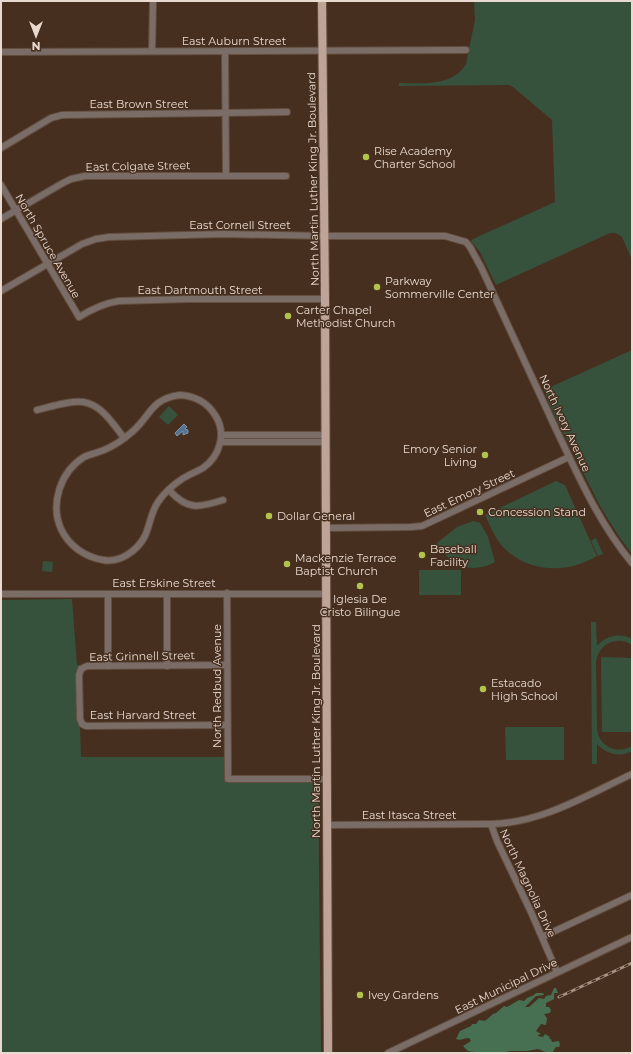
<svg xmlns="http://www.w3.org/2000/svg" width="633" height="1054" viewBox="0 0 633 1054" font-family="Montserrat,sans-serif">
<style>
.green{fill:#36523d}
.forest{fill:#476f52}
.water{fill:#527495;stroke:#7f92a7}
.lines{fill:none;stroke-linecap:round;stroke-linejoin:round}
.minor-casing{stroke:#634e3f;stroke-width:8}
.major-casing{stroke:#634e3f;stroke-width:10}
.minor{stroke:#7a6c67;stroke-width:6}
.major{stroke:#bea397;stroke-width:8}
.rail-casing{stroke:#a49185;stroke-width:3}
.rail{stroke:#462f1f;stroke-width:1.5;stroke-dasharray:4.5;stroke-linecap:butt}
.poi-dot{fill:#b2c34c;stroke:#462f1f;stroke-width:1.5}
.labels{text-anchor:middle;stroke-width:3;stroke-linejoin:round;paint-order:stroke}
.street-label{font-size:11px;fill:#e9d9d0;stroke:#462f1f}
.poi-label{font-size:11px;fill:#e9d9d0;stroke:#462f1f;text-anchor:start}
</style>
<rect width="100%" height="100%" fill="#462f1f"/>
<g class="green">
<path d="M474,1H632V260L622,237L616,233H610L496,285L480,252L471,241L473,239L555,202L552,120L513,87L509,85L399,86V83C421,83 453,87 466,64L475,20Z"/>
<path d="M632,350V554L618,535L600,506L550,406L544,390Z"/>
<path d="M169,406L178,415L168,425L159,417Z"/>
<path d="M556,481L565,485L597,556C568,574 528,573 503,547C495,538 490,526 485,515Z"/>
<path d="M473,521L480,523L488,537L495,562C471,575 450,566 437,543L457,527Z"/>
<path d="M596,538L603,554L598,556L591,541Z"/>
<path d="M43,561L53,562L52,572L42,571Z"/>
<rect x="419" y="570" width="42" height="25"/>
<path d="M72,599L77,665H82V727H80L81,757H224L231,775H318L321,1053H1V600Z"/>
<path d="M591,622H596L597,646C606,636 619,632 632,639V645C617,635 598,644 596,662L597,728C598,746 617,755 632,746V751C619,758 607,754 597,744V764H592Z"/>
<path d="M601,657L632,658V732H602Z"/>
<path d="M505,727H564V760H506Z"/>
</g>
<path class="forest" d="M554,988H556L558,993H554V999L546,1003V1007H549L551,1010L550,1013L544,1014L547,1018L546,1025L541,1024L536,1031L541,1034L538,1035V1036L543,1037L545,1034L550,1037L549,1039H551L552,1042L559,1041L560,1045L559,1047H556L552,1053H548L538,1049L527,1051H510L501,1053H480L468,1051L463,1046L471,1041L469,1038C464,1038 461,1041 456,1039L460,1031L471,1026L472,1024H476L479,1020L485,1021L493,1014L496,1013L504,1006L507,1007L519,1000L524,1001L527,998L534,995L536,993H543L544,995L536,996L525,1007H529L539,998L544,999L546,996L551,995Z"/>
<path class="water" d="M184,424L187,427L185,429L188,430V433L183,435V431L177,436L175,433Z"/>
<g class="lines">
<g class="minor-casing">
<g id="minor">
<path d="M152,51L153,1"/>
<path d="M225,51L226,175"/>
<path d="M1,52L466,50"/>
<path d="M1,148L51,118L62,115L287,112"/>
<path d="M1,185L79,317C92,309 104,303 119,301L189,299H325"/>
<path d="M1,219L63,183L71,179L85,176H286"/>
<path d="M1,291L82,244L96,239L109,237L224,234L325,236H445L466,242L470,247L481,267C505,320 530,372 554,425C577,473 598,522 632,563"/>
<path d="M180,395C195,396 207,402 215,415C227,433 220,456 203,468C196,472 188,475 182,479C173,485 164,493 158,502C151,512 150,525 145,536C137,551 120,563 103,560C85,557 69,546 61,529C50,504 60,472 84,457C90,454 97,453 104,450C114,446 124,439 132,432C151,416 150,399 180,395Z"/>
<path d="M37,410C87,397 93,395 124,438"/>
<path d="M221,435H326"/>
<path d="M221,442H326"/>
<path d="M169,490C187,510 198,508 223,500"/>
<path d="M325,528L411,527L422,526L569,457"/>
<path d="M227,593L228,779H327"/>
<path d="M1,594H326"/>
<path d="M108,594V666"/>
<path d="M167,594V666"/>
<path d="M227,665L87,666L81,669L79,675L80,719L82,724L86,726L227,725"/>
<path d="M491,824L497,841L531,912L557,972"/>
<path d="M327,825L491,824C542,823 587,795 632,774"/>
<path d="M542,937L632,895"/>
<path d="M388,1053L632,937"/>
</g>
</g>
<g class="major-casing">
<path id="major" d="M322,1L325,299L328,1053"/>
</g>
<use href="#minor" class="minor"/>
<use href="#major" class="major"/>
<g class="rail-casing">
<path id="rail" d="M559,997L632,963"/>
</g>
<use href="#rail" class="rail"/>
</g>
<g class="poi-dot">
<circle cx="366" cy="157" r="4"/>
<circle cx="377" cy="287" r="4"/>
<circle cx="288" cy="316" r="4"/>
<circle cx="485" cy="455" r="4"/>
<circle cx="480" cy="512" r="4"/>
<circle cx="269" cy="516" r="4"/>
<circle cx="422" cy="555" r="4"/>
<circle cx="287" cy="564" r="4"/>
<circle cx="360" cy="586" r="4"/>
<circle cx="483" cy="689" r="4"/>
<circle cx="360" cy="995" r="4"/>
</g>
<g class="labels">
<g class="street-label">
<text x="234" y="45">East Auburn Street</text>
<text x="139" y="108">East Brown Street</text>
<text transform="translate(138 166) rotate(-1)" y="4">East Colgate Street</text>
<text transform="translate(313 179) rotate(-91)" y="4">North Martin Luther King Jr. Boulevard</text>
<text x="240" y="229">East Cornell Street</text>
<text transform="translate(48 246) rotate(60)" y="4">North Spruce Avenue</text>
<text x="200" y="294">East Dartmouth Street</text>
<text transform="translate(565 423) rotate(65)" y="4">North Ivory Avenue</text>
<text transform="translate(469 493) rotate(-25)" y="4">East Emory Street</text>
<text x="164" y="587">East Erskine Street</text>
<text transform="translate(142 656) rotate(-1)" y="4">East Grinnell Street</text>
<text transform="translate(217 686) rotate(-90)" y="4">North Redbud Avenue</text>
<text x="143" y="719">East Harvard Street</text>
<text transform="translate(316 731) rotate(-90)" y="4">North Martin Luther King Jr. Boulevard</text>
<text x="409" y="819">East Itasca Street</text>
<text transform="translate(528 883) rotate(65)" y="4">North Magnolia Drive</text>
<text transform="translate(506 986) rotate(-26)" y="4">East Municipal Drive</text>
</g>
<g class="poi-label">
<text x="374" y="155">Rise Academy<tspan x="374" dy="13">Charter School</tspan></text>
<text x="385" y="285">Parkway<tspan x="385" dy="13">Sommerville Center</tspan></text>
<text x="296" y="314">Carter Chapel<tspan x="296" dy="13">Methodist Church</tspan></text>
<text x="477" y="453" text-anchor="end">Emory Senior<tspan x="477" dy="13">Living</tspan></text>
<text x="488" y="516">Concession Stand</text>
<text x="277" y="520">Dollar General</text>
<text x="430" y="553">Baseball<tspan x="430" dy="13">Facility</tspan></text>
<text x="295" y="562">Mackenzie Terrace<tspan x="295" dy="13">Baptist Church</tspan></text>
<text x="360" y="603" text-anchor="middle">Iglesia De<tspan x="360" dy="13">Cristo Bilingue</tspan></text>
<text x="491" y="687">Estacado<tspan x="491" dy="13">High School</tspan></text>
<text x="368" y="999">Ivey Gardens</text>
</g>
</g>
<rect width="633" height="1054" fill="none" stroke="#e9d9d0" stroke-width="4"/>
<g transform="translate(36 36) rotate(180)" stroke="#462f1f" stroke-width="3" paint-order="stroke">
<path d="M0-3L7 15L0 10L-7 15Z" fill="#e9d9d0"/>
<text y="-6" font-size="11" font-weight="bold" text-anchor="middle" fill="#e9d9d0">N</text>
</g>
</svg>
